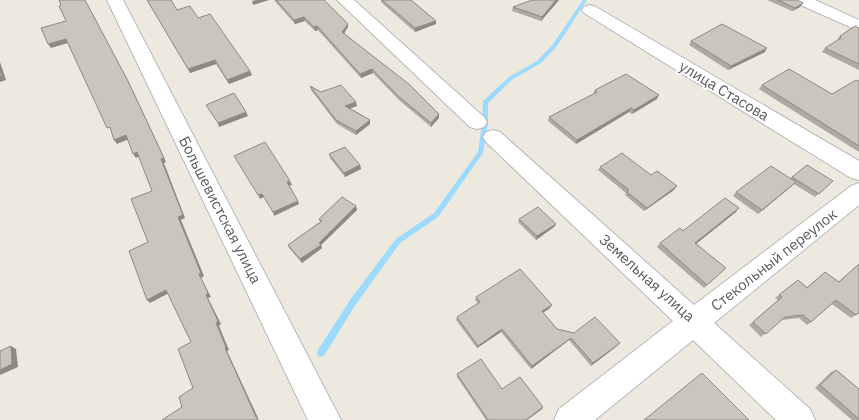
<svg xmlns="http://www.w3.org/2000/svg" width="859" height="420" viewBox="0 0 859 420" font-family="'IBM Plex Sans',sans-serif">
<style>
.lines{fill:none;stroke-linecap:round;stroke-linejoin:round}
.stream{fill:#9cdbff;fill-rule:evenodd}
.street-casing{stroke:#b5b8bd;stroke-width:2}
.street{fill:#fff;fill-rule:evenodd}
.wall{fill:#aea9a3}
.shaded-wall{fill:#8d8a84}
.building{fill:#cac5bd;stroke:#8d8a84}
.labels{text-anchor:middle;stroke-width:4;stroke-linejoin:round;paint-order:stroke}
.street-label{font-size:15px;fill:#585d62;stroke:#fff}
</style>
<rect width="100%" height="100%" fill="#ede9de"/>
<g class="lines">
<path class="stream" d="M583,0H587L557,46L541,63L513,79L488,103V123L483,153L438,217L400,243L356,304L324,356L321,357L318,356L317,353L318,350L350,300L396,239L434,213L478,152L482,123L483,101L509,77L537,61L553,44Z"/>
<g class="street-casing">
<g id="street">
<path d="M107,0H123L341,420H308Z"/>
<path d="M337,0H354L484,117L487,122L484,127L477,129L470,127Z"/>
<path d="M794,0H815L859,20V31L796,3Z"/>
<path d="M590,5L596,7L859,161V180L851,178L584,13L582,10L584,7Z"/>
<path d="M493,130L500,132L694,305L851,186L859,183V205L714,323L810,409L815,420H776L693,340L595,420H554L559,409L673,321L486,142L483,137L486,132Z"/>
</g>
</g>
<use href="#street" class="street"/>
</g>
<g class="wall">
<path d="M147,0L177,10L198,18L250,71L252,75L229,84L216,64L190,73Z"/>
<path d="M274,0H324L348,24V27L344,33L439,118L431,127L399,100L373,73L361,78L318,30L315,31L305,21L295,24Z"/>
<path d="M381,0H411L436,21V24L415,32L381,2Z"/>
<path d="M559,0L541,21L512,11L513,7Z"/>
<path d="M767,0H797L800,7L792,11Z"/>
<path d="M859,28V70L822,52L825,48L837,41V40L840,36Z"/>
<path d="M691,41L765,52L728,70L689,45Z"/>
<path d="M859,81V152L759,89L762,85L832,94Z"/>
<path d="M310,86L321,92L357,106L350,108L370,120V124L356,135L337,124L311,90Z"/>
<path d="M595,90L657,99L632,114L629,112L576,144L548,121L549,117L593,94Z"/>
<path d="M329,154L360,165L361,169L345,177L330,158Z"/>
<path d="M600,167L651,175L674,190L644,211L625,195L626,193L598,170Z"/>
<path d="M792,177L833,181L815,197L794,184L758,214L733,196L736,192L790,178Z"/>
<path d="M356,206L357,210L321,245L322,248L302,263L289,248L288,245L320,222L319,219Z"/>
<path d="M736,212L696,244L726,268L704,288L657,247L660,243L683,231Z"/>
<path d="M519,219L556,224L554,227L536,240L518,222Z"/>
<path d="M859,264V313L851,318L832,304L811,322L807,325L799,318L782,320L761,337L749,325L778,300L775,298L798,280L807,287L825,272L838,282Z"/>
<path d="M476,297L550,308L543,313L557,329L617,346L591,366L569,340L531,369L501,332L477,348L456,320L457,317L478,303L475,300Z"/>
<path d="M836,370L859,389V420H852L815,388L831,372Z"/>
<path d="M457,374L502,389L542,409L527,420H486L457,377Z"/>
</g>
<g class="shaded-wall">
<path d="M85,0L130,85L166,162L164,163L185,218L181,220L204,276L201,278L211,297L208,298L221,324L219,326L229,350L227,351L259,420L256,417L225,348L178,217L161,159Z"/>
<path d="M256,0H269L253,5L252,1Z"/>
<path d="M556,0H559L541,21L542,17Z"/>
<path d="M803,3L800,7L792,11L795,8Z"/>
<path d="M304,17L305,21L295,24L294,20Z"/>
<path d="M436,21V24L415,32V28Z"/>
<path d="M348,24V27L343,35L342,32Z"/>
<path d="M317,26L318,30L315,31L314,27Z"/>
<path d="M66,39L68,43L51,48L48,44Z"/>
<path d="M767,48L765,52L728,70L731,66Z"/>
<path d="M215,60L216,64L190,73L188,69Z"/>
<path d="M0,62L6,80L0,82Z"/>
<path d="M372,69L373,73L361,78L360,74Z"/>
<path d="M250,71L252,75L229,84L227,80Z"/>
<path d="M659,95L657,99L632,114L634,110Z"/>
<path d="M356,102L357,106L346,110L345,106Z"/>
<path d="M631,108L629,112L576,144L577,140Z"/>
<path d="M246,112L248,116L219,127L218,123Z"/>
<path d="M439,114V118L431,127V123Z"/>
<path d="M370,120V124L356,135V131Z"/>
<path d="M126,135L129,139L117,144L114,140Z"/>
<path d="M137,152L140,156L136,158L133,154Z"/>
<path d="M360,165L361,169L345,177L344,173Z"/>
<path d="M290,181L292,185L288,186L287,182Z"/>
<path d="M796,182L792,186L758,214L762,210Z"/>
<path d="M677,186L674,190L644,211L647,208Z"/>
<path d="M262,194L264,197L260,199L258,195Z"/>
<path d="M298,201L299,204L274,216L273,212Z"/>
<path d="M356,206L357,210L321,245L322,248L302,263L300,259Z"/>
<path d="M739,208L736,212L692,247L695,243Z"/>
<path d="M556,224L554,227L536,240L537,236Z"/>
<path d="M166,290L169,293L150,303L147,300Z"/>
<path d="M552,305L550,308L541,314L542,311Z"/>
<path d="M502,329L501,332L477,348L478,346Z"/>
<path d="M571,338L569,340L531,369L532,366Z"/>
<path d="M620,343L617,346L591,366L593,363Z"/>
<path d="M11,346L16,349L18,367L0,375V370Z"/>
<path d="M543,407L542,409L527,420H526Z"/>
</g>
<g class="building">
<path d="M59,0H85L128,81L164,158L161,159L183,215L178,217L201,273L199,274L208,293L206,295L218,321L216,323L226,347L225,348L256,417L258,420H162L182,407L179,397L193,388L178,349L191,342L166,290L147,300L129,251L148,242L131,199L152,191L137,152L133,154L126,135L114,140L110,127L107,128L66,39L48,44L41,28L66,21L59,6L61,5Z"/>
<path d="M147,0H171L177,10L190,6L198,18L210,14L250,71L227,80L215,60L188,69Z"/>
<path d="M276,0H324L348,24L342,32L410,85L439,114L431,123L398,96L372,69L360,74L317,26L314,27L304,17L294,20Z"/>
<path d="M382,0H411L436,21L415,28Z"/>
<path d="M532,0H556L542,17L513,7Z"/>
<path d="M778,0H797L803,3L795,8Z"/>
<path d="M722,24L767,48L731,66L691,41Z"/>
<path d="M855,26L859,28V64L825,48L841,38L840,36Z"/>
<path d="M0,69L2,76L0,77Z"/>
<path d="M789,69L832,94L856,80L859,81V146L762,85Z"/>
<path d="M626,74L659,95L634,110L631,108L577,140L549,117L597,92L595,90Z"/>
<path d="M341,85L356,102L345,106L370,120L356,131L336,120L310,86L321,92Z"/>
<path d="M234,93L246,112L218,123L206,105Z"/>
<path d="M265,142L290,181L287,182L298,201L273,212L262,194L258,195L234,156Z"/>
<path d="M345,147L360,165L344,173L329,154Z"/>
<path d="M622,153L651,175L657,171L677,186L647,208L627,192L629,190L600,167Z"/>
<path d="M807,165L833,181L819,194L792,177Z"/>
<path d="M771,166L796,182L762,210L736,192Z"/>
<path d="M342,197L356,206L319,243L321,245L300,259L288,245L322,221L319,219Z"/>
<path d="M725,198L739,208L695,243L726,268L707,285L660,243L680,228L683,231Z"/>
<path d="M538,207L556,224L537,236L519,219Z"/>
<path d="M859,264V313L856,315L836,300L811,322L803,315L785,317L766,334L753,322L782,297L779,295L798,280L807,288L825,272L839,282Z"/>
<path d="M520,269L552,305L542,311L557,329L574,333L595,317L620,343L593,363L571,338L532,366L502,329L478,346L457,317L480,302L476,297Z"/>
<path d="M11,346L12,364L0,370V351Z"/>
<path d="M481,359L502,389L520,377L543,407L526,420H488L457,374Z"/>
<path d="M836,370L859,389V419L820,385Z"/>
<path d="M702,373L749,420H644Z"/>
</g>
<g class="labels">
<g class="street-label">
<text transform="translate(724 91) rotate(31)" y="5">улица Стасова</text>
<text transform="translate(220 210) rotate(63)" y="5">Большевистская улица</text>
<text transform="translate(774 260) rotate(-38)" y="5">Стекольный переулок</text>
<text transform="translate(647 278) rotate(42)" y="5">Земельная улица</text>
</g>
</g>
</svg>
